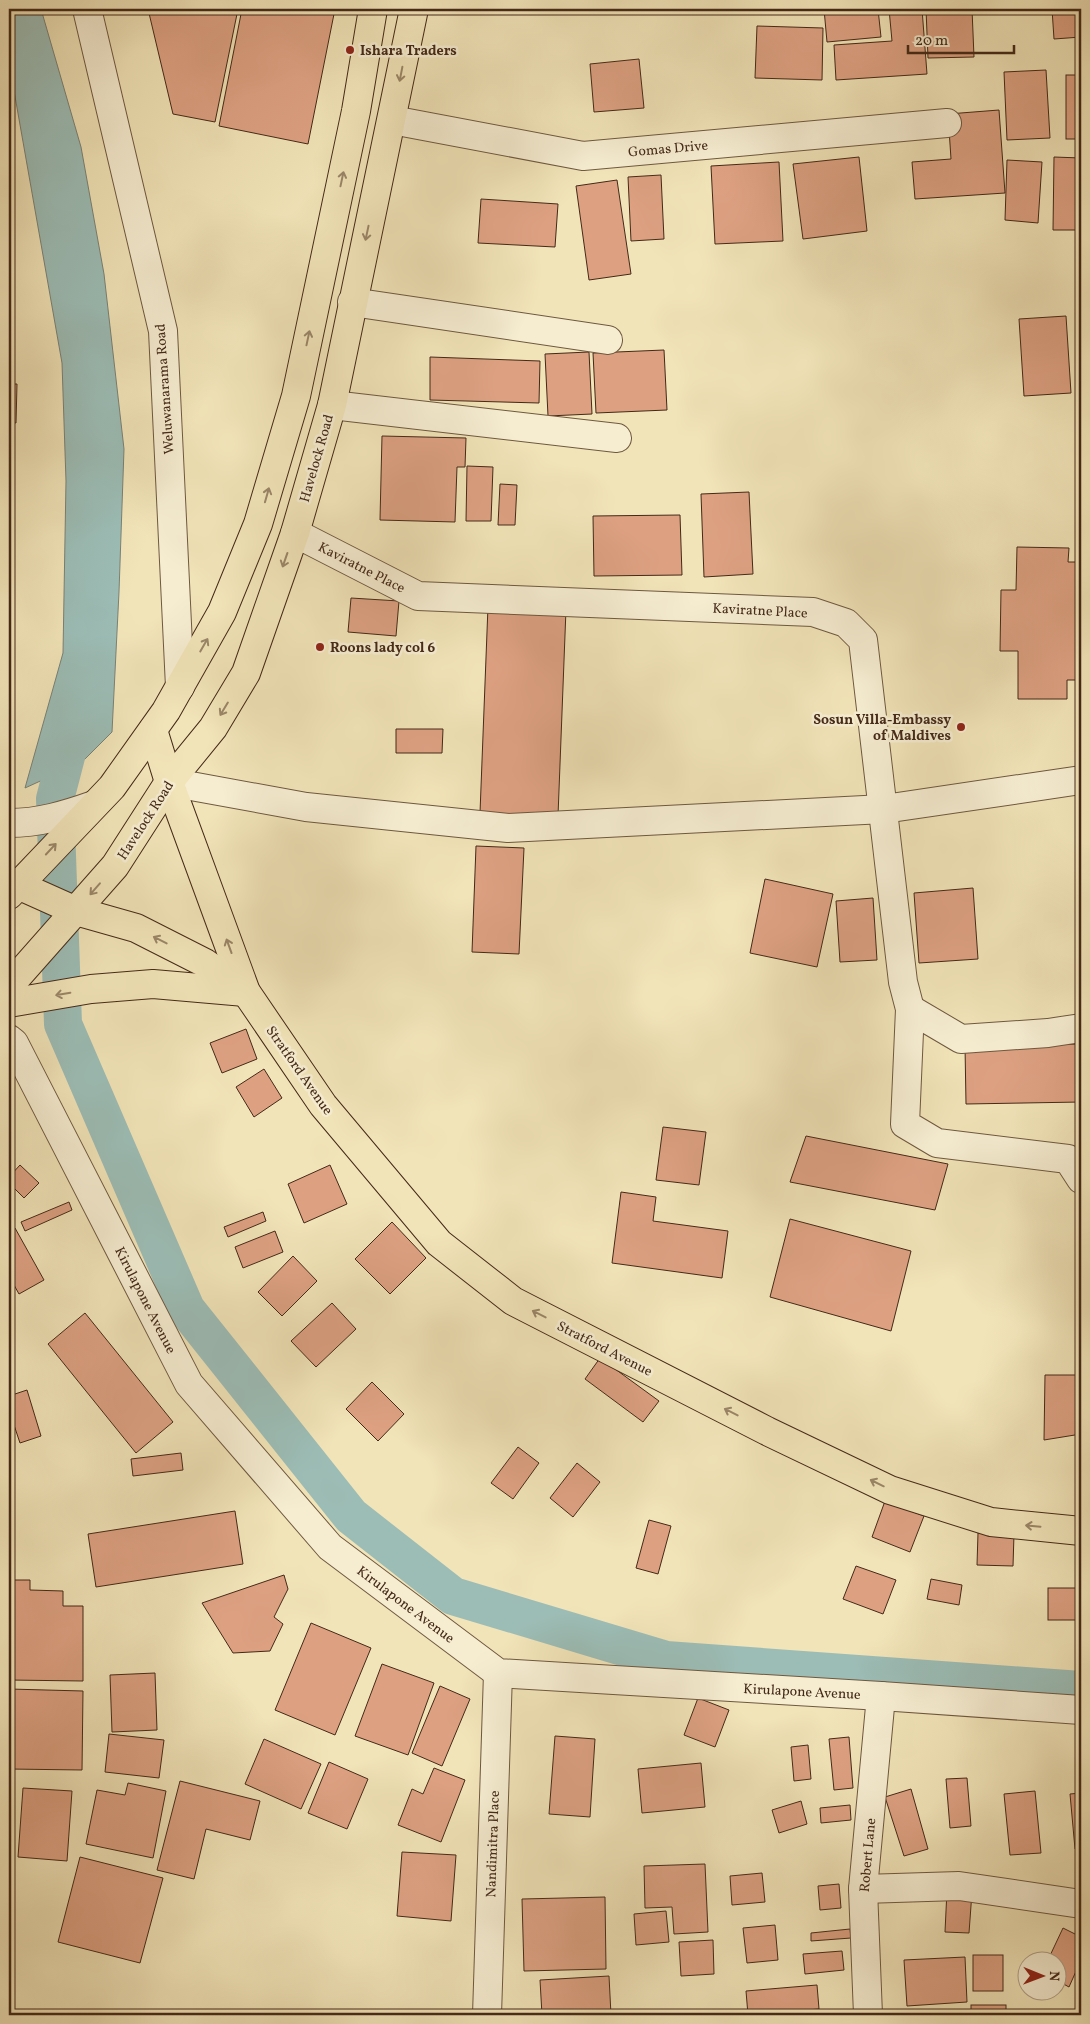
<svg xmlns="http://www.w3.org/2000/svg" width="1090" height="2024" viewBox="0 0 1090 2024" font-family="Vollkorn,serif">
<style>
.water{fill:#9cbdb6;stroke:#798277}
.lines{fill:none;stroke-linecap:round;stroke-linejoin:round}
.canal{stroke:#9cbdb6;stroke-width:38}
.building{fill:#dda182;stroke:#442918}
.minor-casing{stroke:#6f5840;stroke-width:30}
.major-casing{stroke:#442918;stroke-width:30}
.minor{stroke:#f6edd1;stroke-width:28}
.major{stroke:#f1e4b8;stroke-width:28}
.oneway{stroke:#9a8668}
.poi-dot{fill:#8f2418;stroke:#f6edd1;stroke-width:2}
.labels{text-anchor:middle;stroke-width:5;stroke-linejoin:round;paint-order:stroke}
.poi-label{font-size:14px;font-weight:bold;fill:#442918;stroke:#f6edd1;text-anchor:start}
.street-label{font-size:14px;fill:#442918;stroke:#f6edd1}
</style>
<rect width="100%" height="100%" fill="#f1e4b8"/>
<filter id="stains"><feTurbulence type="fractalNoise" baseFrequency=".004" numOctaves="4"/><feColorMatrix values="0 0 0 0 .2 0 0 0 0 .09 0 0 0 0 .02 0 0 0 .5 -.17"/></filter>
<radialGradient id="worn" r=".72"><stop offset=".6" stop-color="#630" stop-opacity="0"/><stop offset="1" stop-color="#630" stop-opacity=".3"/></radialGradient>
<path class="water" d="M9,9H41L81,147L104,274L124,449L119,592L112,732L82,762L25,788L63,653L66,481L62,363L13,85L9,72Z"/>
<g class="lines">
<path class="canal" d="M75,722L55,799L63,1024L186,1309L351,1516L453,1596L666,1660L1081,1690"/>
</g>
<g class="building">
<path d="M148,9H238L215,122L173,114Z"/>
<path d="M242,9H335L308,144L219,126Z"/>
<path d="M824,9H878L881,37L827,42Z"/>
<path d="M889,9H922L927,74L836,80L834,45L892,41Z"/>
<path d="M926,9H972L974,57L928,58Z"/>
<path d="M1052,9H1081V37L1054,39Z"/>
<path d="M757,26L823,28L822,80L755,78Z"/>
<path d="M639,59L644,108L594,112L590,64Z"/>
<path d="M1046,70L1050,138L1007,140L1004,72Z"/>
<rect x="1066" y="75" width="15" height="64"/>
<path d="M999,110L1005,193L915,199L912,162L951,159L948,114Z"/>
<path d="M859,157L867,231L803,239L793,164Z"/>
<path d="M1054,157L1081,158V230H1053Z"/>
<path d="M1007,160L1042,162L1038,223L1005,220Z"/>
<path d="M779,162L783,241L715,244L711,166Z"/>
<path d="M661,175L664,239L631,241L628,177Z"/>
<path d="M617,180L631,274L589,280L576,186Z"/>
<path d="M481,199L558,204L555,247L478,243Z"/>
<path d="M1066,316L1071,393L1024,396L1019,319Z"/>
<path d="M664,350L667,410L596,413L593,353Z"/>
<path d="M589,352L592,414L548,416L545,354Z"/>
<path d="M430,357L540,361L539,403L430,400Z"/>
<path d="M9,384H17L16,423L9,422Z"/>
<path d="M382,436L466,438L465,467H457L455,522L380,520Z"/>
<path d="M467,466L493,467L491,521H466Z"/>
<path d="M500,484L517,485L515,525H498Z"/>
<path d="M749,492L753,574L704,577L701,494Z"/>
<path d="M680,515L682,575L594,576L593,516Z"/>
<path d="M1017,547L1069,548L1068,562H1081V680H1067V699H1018V651H1000L1001,590H1016Z"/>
<path d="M351,598L399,601L396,636L348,632Z"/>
<path d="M488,606L566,609L558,816L480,813Z"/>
<path d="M396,729H443L442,753H396Z"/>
<path d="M476,846L524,848L519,954L472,952Z"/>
<path d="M765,879L833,894L817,967L750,953Z"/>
<path d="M973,888L978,959L919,963L914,893Z"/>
<path d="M873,898L877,960L840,962L836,901Z"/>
<path d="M246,1029L257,1059L222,1073L210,1043Z"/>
<path d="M1081,1044V1102L966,1104L965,1046Z"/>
<path d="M264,1069L282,1098L254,1117L236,1087Z"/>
<path d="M663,1127L706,1132L699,1185L656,1180Z"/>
<path d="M806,1136L948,1164L935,1210L790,1182Z"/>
<path d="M20,1165L39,1183L24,1198L9,1183V1177Z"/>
<path d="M330,1165L347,1204L304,1223L288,1184Z"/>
<path d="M621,1192L656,1197L653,1221L728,1231L722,1278L612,1263Z"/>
<path d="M69,1202L72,1210L25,1231L21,1222Z"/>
<path d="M263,1212L266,1221L228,1237L224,1227Z"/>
<path d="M790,1219L911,1251L891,1331L770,1297Z"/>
<path d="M392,1222L426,1258L390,1294L355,1259Z"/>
<path d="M15,1228L44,1280L19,1294L9,1276V1232Z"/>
<path d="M275,1231L283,1252L243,1268L235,1247Z"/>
<path d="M293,1256L317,1281L282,1316L258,1292Z"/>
<path d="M332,1303L356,1329L316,1367L291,1341Z"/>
<path d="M1081,1303V1333H1079Z"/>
<path d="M85,1313L173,1422L136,1453L48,1344Z"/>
<path d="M600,1358L659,1401L643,1422L585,1379Z"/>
<path d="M1045,1375H1081V1434L1044,1440Z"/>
<path d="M372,1382L404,1414L378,1441L346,1409Z"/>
<path d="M27,1390L41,1436L20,1443L9,1410V1396Z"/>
<path d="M518,1447L539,1463L513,1499L491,1483Z"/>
<path d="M181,1453L183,1470L133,1476L131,1459Z"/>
<path d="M577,1463L600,1482L573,1517L550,1498Z"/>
<path d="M885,1501L924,1516L910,1552L872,1537Z"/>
<path d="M235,1511L243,1564L96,1587L88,1534Z"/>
<path d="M649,1520L671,1526L658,1574L636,1568Z"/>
<path d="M978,1533L1014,1534L1013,1566L977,1565Z"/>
<path d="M856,1566L896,1580L883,1614L843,1599Z"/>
<path d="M284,1575L288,1589L274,1617L283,1624L270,1651L233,1653L202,1603Z"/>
<path d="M931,1579L962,1585L959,1605L927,1599Z"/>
<path d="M9,1580H30V1590L63,1591V1606H83V1681L9,1680Z"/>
<rect x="1048" y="1588" width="33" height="32"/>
<path d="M311,1623L371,1648L335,1735L275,1710Z"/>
<path d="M382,1664L434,1683L408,1755L355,1736Z"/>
<path d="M155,1673L157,1730L112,1732L110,1675Z"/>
<path d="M440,1686L470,1699L442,1766L412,1753Z"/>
<path d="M9,1689L83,1691L82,1770L9,1769Z"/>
<path d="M698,1698L729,1710L715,1747L684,1735Z"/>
<path d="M109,1734L164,1740L159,1778L105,1772Z"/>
<path d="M555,1736L595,1739L590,1817L549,1814Z"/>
<path d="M849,1737L853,1788L834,1790L829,1739Z"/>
<path d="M264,1739L321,1764L301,1809L245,1784Z"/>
<path d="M808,1745L811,1779L794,1781L791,1747Z"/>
<path d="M329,1762L368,1779L347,1829L308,1813Z"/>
<path d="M701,1763L705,1807L642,1813L638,1769Z"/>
<path d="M434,1768L465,1780L441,1842L398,1825L412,1789L423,1794Z"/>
<path d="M967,1778L971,1826L950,1828L946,1779Z"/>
<path d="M180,1781L260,1801L250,1840L206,1829L194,1879L157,1870Z"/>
<path d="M128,1783L166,1791L153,1858L86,1844L97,1790L125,1795Z"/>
<path d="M23,1788L72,1791L67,1861L18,1857Z"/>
<path d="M911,1789L928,1849L904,1856L885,1797Z"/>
<path d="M1035,1791L1041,1853L1010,1855L1004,1794Z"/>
<path d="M1081,1793V1848L1075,1849L1070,1794Z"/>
<path d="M801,1801L807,1824L779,1833L772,1810Z"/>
<path d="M850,1805L851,1820L821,1823L820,1808Z"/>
<path d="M402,1852L456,1855L451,1921L397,1916Z"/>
<path d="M80,1857L163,1878L140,1963L58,1942Z"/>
<path d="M705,1864L708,1932L674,1934L672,1907L645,1908L644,1866Z"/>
<path d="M762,1873L765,1902L732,1905L730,1876Z"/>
<path d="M839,1884L841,1908L820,1910L818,1886Z"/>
<path d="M947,1890L972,1892L969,1933L945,1932Z"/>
<path d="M605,1897L606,1969L524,1971L522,1899Z"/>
<path d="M666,1911L669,1942L636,1945L634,1914Z"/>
<path d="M775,1925L778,1960L747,1963L743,1928Z"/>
<path d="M1063,1928L1081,1937V1960L1069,1987L1058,1981V1962H1047Z"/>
<path d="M850,1929L851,1938L811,1941V1933Z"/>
<path d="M713,1940L714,1974L681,1976L679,1942Z"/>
<path d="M842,1951L844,1970L805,1974L803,1954Z"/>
<rect x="973" y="1955" width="30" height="36"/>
<path d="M965,1957L967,2002L907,2006L904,1960Z"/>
<path d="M609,1976L611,2015H542L540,1980Z"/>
<path d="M817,1985L819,2009L748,2015L746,1991Z"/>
<rect x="971" y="2005" width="35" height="10"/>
<path d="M964,2011V2015H910V2013Z"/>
</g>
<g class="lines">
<g class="minor-casing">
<g id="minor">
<path d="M87,9L163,331L180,687"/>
<path d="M392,120L583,156L947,123"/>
<path d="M352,302L608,340"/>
<path d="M332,405L617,438"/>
<path d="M295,533L418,596L813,612L846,623L863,640L903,982L910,1009L905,1124L937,1143L1068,1159L1081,1179"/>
<path d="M169,782L306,807L508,828L884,809L1081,780"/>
<path d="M9,823C39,823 66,815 94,805"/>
<path d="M910,1009L961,1039L1048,1033L1081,1028"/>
<path d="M9,1039L14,1043L189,1384L330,1547L498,1673L881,1696L1081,1710"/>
<path d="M863,1889L959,1886L1081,1904"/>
<path d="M487,2015L498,1673"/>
<path d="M868,2015L863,1889L881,1696"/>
</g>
</g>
<g class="major-casing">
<g id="major">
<path d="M153,730L169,782L246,992L323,1105L439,1243L513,1301L767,1431L890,1490L991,1522L1081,1531"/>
<path d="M9,881L76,911L136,928L205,963L246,992"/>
<path d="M9,895L112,787L166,711L222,612L258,524L296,396L356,111L373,9"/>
<path d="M9,986L115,866L169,782L213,728L246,673L295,533L332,405L414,9"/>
<path d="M9,1003L91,989L153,984L245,992"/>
</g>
</g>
<use href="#minor" class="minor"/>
<use href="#major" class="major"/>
</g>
<defs><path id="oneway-shaft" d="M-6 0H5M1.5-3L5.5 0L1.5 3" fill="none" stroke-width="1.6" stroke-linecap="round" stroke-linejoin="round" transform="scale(1.25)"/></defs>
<g class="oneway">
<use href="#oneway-shaft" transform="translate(401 74) rotate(101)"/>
<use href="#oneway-shaft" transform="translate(342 179) rotate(-78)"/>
<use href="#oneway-shaft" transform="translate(367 233) rotate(102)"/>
<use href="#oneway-shaft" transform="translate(308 338) rotate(-78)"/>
<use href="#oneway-shaft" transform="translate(267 495) rotate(-74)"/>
<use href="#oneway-shaft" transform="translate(285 560) rotate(109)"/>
<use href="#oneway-shaft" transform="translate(204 645) rotate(-60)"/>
<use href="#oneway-shaft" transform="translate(224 709) rotate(121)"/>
<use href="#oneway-shaft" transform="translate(51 849) rotate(-47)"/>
<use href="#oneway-shaft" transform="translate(95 889) rotate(131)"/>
<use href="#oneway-shaft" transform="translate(160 940) rotate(-153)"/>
<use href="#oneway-shaft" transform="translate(229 946) rotate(-110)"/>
<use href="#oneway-shaft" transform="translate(63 994) rotate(170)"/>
<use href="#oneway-shaft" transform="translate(539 1314) rotate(-153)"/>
<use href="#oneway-shaft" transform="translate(731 1412) rotate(-153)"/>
<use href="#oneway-shaft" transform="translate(877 1483) rotate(-154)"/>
<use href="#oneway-shaft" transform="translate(1033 1526) rotate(-175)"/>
</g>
<g class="poi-dot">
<circle cx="350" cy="50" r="5"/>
<circle cx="320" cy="647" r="5"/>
<circle cx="961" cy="727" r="5"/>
</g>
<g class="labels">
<g class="poi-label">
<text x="360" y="55">Ishara Traders</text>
<text x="330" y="652">Roons lady col 6</text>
<text x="951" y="724" text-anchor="end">Sosun Villa-Embassy<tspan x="951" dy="16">of Maldives</tspan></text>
</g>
<g class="street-label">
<text transform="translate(668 148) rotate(-5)" y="5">Gomas Drive</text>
<text transform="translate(164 389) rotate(-94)" y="5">Weluwanarama Road</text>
<text transform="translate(316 458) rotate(-74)" y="5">Havelock Road</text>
<text transform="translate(362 567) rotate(27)" y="5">Kaviratne Place</text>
<text transform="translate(760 610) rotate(3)" y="5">Kaviratne Place</text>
<text transform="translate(145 820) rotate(-57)" y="5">Havelock Road</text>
<text transform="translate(300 1070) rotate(55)" y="5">Stratford Avenue</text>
<text transform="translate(146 1300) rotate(63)" y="5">Kirulapone Avenue</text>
<text transform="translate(605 1348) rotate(27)" y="5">Stratford Avenue</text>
<text transform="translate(406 1604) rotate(37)" y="5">Kirulapone Avenue</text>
<text transform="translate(802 1691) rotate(3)" y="5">Kirulapone Avenue</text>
<text transform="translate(492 1844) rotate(-88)" y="5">Nandimitra Place</text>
<text transform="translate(867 1855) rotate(-85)" y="5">Robert Lane</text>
</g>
</g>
<rect width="1090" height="2024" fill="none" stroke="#f1e4b8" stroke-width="30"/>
<rect x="10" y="10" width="1070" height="2004" fill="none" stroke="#442918" stroke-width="2.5"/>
<rect x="15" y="15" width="1060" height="1994" fill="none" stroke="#442918"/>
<g transform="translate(1042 1976) rotate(91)"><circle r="24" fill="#f6edd1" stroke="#af9f87"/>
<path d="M0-4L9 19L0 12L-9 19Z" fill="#8f2418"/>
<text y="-8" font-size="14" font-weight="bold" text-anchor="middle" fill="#442918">N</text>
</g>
<path d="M908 45v8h106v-8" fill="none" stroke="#442918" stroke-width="2.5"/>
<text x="915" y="45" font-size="15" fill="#442918" stroke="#f6edd1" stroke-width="4" paint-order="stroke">20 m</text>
<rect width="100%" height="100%" filter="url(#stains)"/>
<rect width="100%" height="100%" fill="url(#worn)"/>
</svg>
